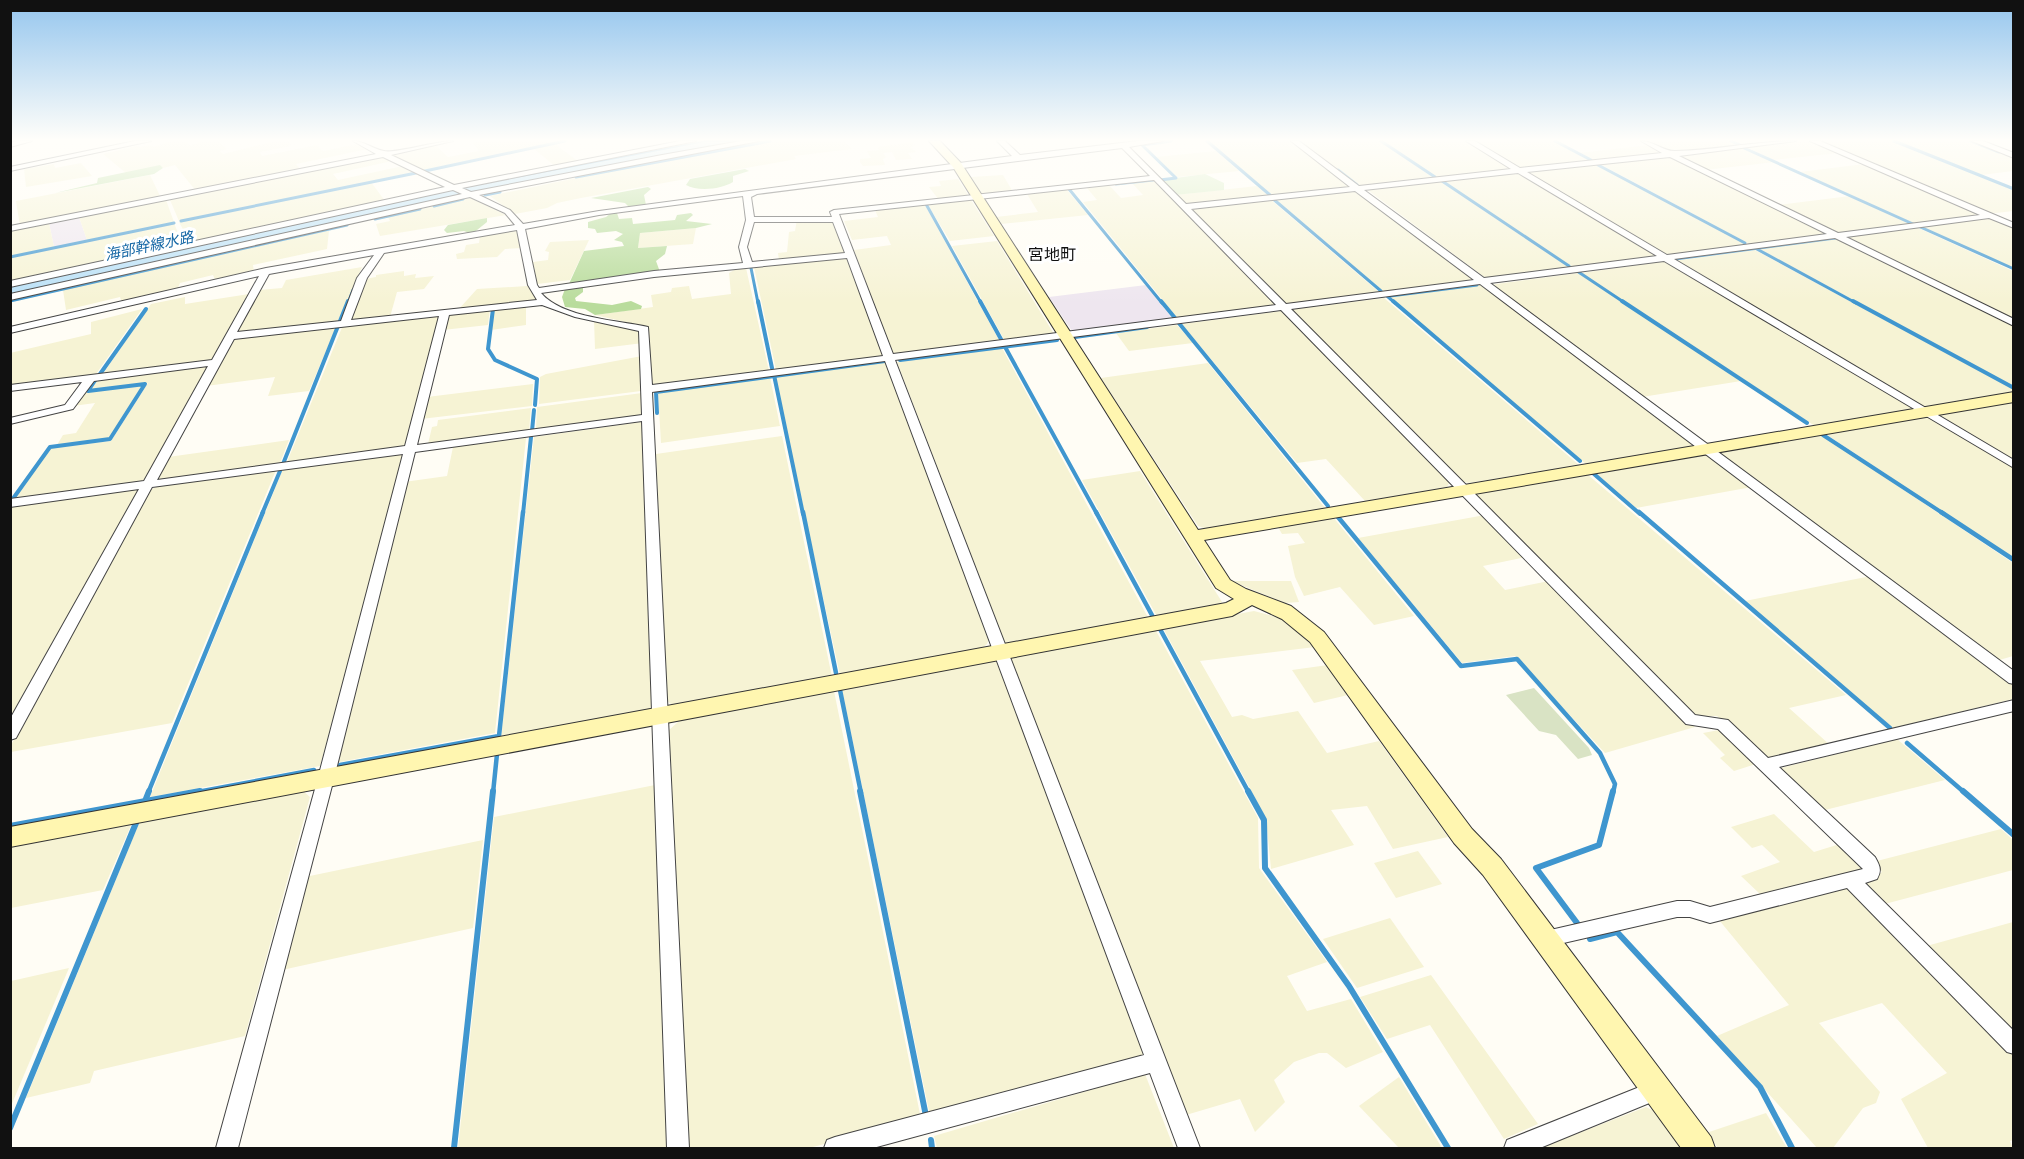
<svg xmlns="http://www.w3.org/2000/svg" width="2024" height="1159" viewBox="0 0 2024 1159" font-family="'Times New Roman','Noto Sans JP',serif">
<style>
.industrial{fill:#eee6ef}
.farmland{fill:#f6f3d4}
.green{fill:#d5ebbd}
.forest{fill:#b9dc9c}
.cemetery{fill:#d9e3c4}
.water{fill:#b9e0f7;stroke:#3f96cf;stroke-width:1.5}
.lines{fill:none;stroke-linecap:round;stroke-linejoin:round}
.stream-far3{stroke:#3f96cf;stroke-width:3}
.stream-far2{stroke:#3f96cf;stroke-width:4}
.stream-far1{stroke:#3f96cf;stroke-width:4.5}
.stream{stroke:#3f96cf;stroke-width:6}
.street-casing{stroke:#444;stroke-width:2}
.secondary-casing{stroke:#333;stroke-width:2}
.street{fill:#fff;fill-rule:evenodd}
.secondary{fill:#fff6b0;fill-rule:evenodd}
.labels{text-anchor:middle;stroke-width:6;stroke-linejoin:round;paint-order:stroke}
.far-water-label{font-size:15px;font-style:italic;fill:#1768a6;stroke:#fff}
.far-quarter-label{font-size:16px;fill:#111;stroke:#fff}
</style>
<rect width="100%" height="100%" fill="#fffdf5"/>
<g class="industrial">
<path d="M79,217L87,240L54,247L49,223Z"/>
<path d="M1146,285L1172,318L1072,331L1049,297Z"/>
</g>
<g class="farmland">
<path d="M171,141H184L190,145L199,143L198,141H218L227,149L220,151L223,154L275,141H289L291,146L260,152L262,156L317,145L323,151L357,144L368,149L296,164L301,170L196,191L175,165L163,168L160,166L126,173L103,154L136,146L140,147L151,145L154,147Z"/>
<path d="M481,141H561L423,170L390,155L435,145L448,157L479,151L473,143Z"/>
<path d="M775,141H844L852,149L794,156L796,159L581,198L557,203L547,208L515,214L490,196L629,167Z"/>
<path d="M1209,141H1291L1351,188L1272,196Z"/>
<path d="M1300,141H1380L1435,179L1362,187Z"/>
<path d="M1382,141H1466L1513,170L1438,178Z"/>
<path d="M1472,141H1553L1592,162L1520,169Z"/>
<path d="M1647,141H1729L1739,146L1671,153Z"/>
<path d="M1800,141H1810L1838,153L1774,160L1746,147Z"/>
<path d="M1816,141H1891L2013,190V211L1988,214Z"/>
<path d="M1895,141H1969L2013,158V171L1981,175Z"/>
<path d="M912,142L915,146L911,147L916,152L908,153L912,159L896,160L892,152L883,153L886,157L883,159L885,165L863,166L860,162V159L871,158L867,151L879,150L878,147Z"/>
<path d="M555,144L579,162L555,166L534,149Z"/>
<path d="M1649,145L1665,153L1595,161L1579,153Z"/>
<path d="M1743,148L1775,162L1705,170L1676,156Z"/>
<path d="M1216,151L1239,171L1177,177L1156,157Z"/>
<path d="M382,156L392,161L333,174L338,180L403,166L415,172L179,221L170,200Z"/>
<path d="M1668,156L1828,233V235L1751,245L1598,163Z"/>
<path d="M81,163L92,176L26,187L24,169L54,164L55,168Z"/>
<path d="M1595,164L1747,245L1667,255L1525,171Z"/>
<path d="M1864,164L1984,216L1915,224L1800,172Z"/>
<path d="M1518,172L1658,255V257L1574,268L1441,180Z"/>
<path d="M150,175L161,198L20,226L16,201Z"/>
<path d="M1003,175L1013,192L980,195L971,177Z"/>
<path d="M958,179L969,196L939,200L929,187L941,186L939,181Z"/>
<path d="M1438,180L1570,268L1487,279L1365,188Z"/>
<path d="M1154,181L1275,304L1274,305L1178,319L1083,202L1097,200L1087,188L1109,185L1121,198L1143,195L1132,183Z"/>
<path d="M371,182L385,201L190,242L179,222Z"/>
<path d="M1257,186L1269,196L1187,205L1175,195Z"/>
<path d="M1354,189L1475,279L1474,281L1384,292L1274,198Z"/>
<path d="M1067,190L1088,215L1001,224L996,217L1038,212L1027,194Z"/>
<path d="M1850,196L1911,224L1833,233L1777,205Z"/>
<path d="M470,198L506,215L380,236L376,224L390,221L388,217Z"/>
<path d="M1270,199L1379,292L1284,304L1189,207Z"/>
<path d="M166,200L174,222L87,240L79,217Z"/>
<path d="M971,200L994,236L950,241L928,205Z"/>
<path d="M925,205L1000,342L893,355L854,250L891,245L887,236L852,240L844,221L878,217L875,210Z"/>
<path d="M1989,217L2013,227V269L1920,226Z"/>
<path d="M797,219L833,220L847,254L779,260L778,253L787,252L789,232L795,231Z"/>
<path d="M49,223L54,247L11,256V230Z"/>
<path d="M174,223L182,243L180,245L11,282L10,258Z"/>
<path d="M1916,227L2013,271V321L1842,236Z"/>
<path d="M696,228L693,244L638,248L640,233Z"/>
<path d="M327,231H329L327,249L253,265L254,273L216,282L213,275L180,283L177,290L122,303L120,297L66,310L63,290Z"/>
<path d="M515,231H518L522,248L505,249L497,257L457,259L456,254L464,252L466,245L479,243L480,236Z"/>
<path d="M1837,239L2013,325V386L1759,249Z"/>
<path d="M589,240L570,280L537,284L533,262L548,260L549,252L545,251L550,242Z"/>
<path d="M997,241L1054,334L1005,341L952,246Z"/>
<path d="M1755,250L2013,389V392L1926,408L1918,406L1673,261Z"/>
<path d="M846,257L884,356L776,370L754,267Z"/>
<path d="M1667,261L1911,406L1913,409L1815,426L1581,273Z"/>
<path d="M362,267L337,323L236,333L259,290L282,288L286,280Z"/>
<path d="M746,268L769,371L652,385L647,327L595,315L653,307L651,295L671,292L672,288L689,286L692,299L731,294L729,273L734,270Z"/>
<path d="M404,271V276L416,274L415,278L434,276L424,289L397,292L390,317L349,321L365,279L376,277V275Z"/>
<path d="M1578,273L1741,381L1642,397L1489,285Z"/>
<path d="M1481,285L1692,442L1691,446L1586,464L1390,297Z"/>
<path d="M527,286L531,287L539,300L458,310L477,289Z"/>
<path d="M249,294L213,360L103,374L151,304L185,297V304Z"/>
<path d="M1384,298L1579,465L1469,483L1460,481L1289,310Z"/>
<path d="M526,306V325L491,330L494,309Z"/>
<path d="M142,309L96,374L11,386L10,353L91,334V322Z"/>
<path d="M490,309L488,325L443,330L448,314Z"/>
<path d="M1282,311L1450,481L1447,487L1365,501L1326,459L1297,463L1182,324Z"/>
<path d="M441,315L406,446L287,462L343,325Z"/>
<path d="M594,320L637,329L641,332L643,343L595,349Z"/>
<path d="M337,325L309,391L268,396L275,377L206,386L232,339Z"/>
<path d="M1177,325L1193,343L1129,351L1116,333Z"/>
<path d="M1002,348L1150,621L1006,646L897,362Z"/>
<path d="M642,356L641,391L539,404L540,377L546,374Z"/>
<path d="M888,362L990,636L987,644L980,650L840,675L775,377Z"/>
<path d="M1208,363L1325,508L1207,529L1198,526L1101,378Z"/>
<path d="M203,366H210L145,481L15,498L51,448L111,441L148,383L91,389L99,378Z"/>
<path d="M770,377L780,426L661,443L658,392Z"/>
<path d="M533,384L532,406L421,419L427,397Z"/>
<path d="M143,385L109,439L57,445L63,435L76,433L95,403L73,406L83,392Z"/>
<path d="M642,393L645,415L536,430L537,407Z"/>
<path d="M2013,402V462L1941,420L1939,415Z"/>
<path d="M531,408L529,431L428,444L432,427L437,426L438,420Z"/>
<path d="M1921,416L1935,420L2013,467V558L1824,433Z"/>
<path d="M641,422L646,423L654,703L647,711L501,738L534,437Z"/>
<path d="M1820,434L2013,563V656L1996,661L1720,455L1722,451Z"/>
<path d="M782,436L832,677L674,706L667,701L656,454Z"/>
<path d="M526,438L495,733L334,763L404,482L447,476L453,447Z"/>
<path d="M289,440L280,463L155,480L168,457Z"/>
<path d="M1702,453L1713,457L1752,487L1636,508L1594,472Z"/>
<path d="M400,454L404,455L320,766L150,797L283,469Z"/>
<path d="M276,470L172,723L11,752V745L150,490L156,487Z"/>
<path d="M1140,471L1222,602L1219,607L1159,620L1082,480Z"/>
<path d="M1587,474L1846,695L1789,708L1830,745L1770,761L1717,716H1699L1688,711L1475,497L1477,493Z"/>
<path d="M137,489L139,491L11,716V506Z"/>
<path d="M1485,515L1526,557L1483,566L1505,590L1549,581L1695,727L1605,753L1515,656L1462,663L1358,538Z"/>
<path d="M1333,517L1414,616L1374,625L1340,587L1304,596L1295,577L1288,546L1305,543L1298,533L1282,534L1278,527Z"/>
<path d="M1871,576L2013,684V699L1893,728L1745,601Z"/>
<path d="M1231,581H1291L1299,602L1285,603Z"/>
<path d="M1254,611L1288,620L1315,647L1200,661L1232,717L1242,715L1253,719L1298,711L1327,753L1379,741L1448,837L1393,849L1367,806L1331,810L1354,845L1271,869L1266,818L1163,628Z"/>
<path d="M1155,629L1258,818L1259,868L1327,962L1287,976L1307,1011L1351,999L1383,1052L1346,1068L1327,1053H1319L1294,1062L1274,1080L1285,1102L1255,1132L1240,1099L1186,1115L1010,660L1015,656Z"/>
<path d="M995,661L999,663L1145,1053L1142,1060L930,1116L842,689Z"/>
<path d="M1328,665L1348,695L1314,703L1292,670Z"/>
<path d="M834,691L921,1119L809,1148H688L668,731L679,721Z"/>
<path d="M1719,730L1759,763L1734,771L1720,758L1725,755L1703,733Z"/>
<path d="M1897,739L1945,780L1821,811L1781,773V768Z"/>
<path d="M655,785L669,1148H458L494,817Z"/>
<path d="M303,791L310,797L245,1036L94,1071L90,1083L26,1098L140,821Z"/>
<path d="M1774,814L1814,852L1843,843L1864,863V871L1761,895L1741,876L1780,862L1762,845L1752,848L1731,827Z"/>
<path d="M132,823L103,890L11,908V845Z"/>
<path d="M2001,829L2013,840V870L1881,905L1861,885L1882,872L1873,862Z"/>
<path d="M483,840L473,928L282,970L305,877Z"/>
<path d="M1418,851L1442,884L1396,898L1374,863Z"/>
<path d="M1845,885L2013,1053L2014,1140L2010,1141L2013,1148H1928L1901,1099L1947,1073L1882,1003L1819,1023L1880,1092L1876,1103L1863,1108L1833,1148H1817L1717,1036L1789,1005L1719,920Z"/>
<path d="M1390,918L1424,967L1357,988L1323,939Z"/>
<path d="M2013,922V1038L1923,947Z"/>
<path d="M69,968L11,1106V981Z"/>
<path d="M1431,975L1538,1124L1504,1139L1430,1025L1387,1039L1360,997Z"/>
<path d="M1145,1074L1174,1148H937L934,1136Z"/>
<path d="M1399,1077L1442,1148H1399L1359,1106Z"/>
<path d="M1646,1107L1656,1112L1682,1148H1540Z"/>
<path d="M1766,1113L1787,1148H1718L1706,1133Z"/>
</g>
<path class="green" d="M1205,174L1224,183V190L1175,195L1161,180Z"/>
<g class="forest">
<path d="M160,165L163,168L154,174L55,193L97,183L98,178Z"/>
<path d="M745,169L749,171L733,176V182C722,189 698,192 686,185L690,179Z"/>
<path d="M648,187L651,189L644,195L646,205L629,207L625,203L591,198Z"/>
<path d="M611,213H617L619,219L632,218L633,224L675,220L677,215L691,213L693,215L686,221L712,224L696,228L640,233L638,248L667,246L665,254L656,261L660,272L568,286L584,251L624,246L622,242L614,240L623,234L616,231L597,233L595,229L588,228V222L606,217Z"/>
<path d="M487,218V222L472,234L464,231L447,233L444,230L448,225Z"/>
<path d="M580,287H583V292L575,298L576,301L612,305L631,301L642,306L641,309L595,315L585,309L565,307L562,297L565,289Z"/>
</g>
<path class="cemetery" d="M1534,688L1589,748L1592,755L1578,759L1556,735L1539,731L1506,695Z"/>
<path class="water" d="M706,141H751L471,194L11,296L10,286L459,188Z"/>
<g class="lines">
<g class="stream-far3">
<path d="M1207,141L1270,195"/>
<path d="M1381,141L1435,177"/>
<path d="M1555,141L1591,160"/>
<path d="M1731,141L1740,145"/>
<path d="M1894,141L2014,189"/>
<path d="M1971,141L1999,152"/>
<path d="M1744,148L1913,224"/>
<path d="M1598,165L1745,243"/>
<path d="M1338,170L1357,185"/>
<path d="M425,171L565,141"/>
<path d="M576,177L770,141"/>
<path d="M1160,180L1176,178L1142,145L1171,141"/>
<path d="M1442,181L1569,266"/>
<path d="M1116,184L1153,180"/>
<path d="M1069,189L1162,303"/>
<path d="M485,195L500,192"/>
<path d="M1272,198L1381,291"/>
<path d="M926,204L981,303"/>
<path d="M434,206L463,199"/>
<path d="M375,219L420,209"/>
<path d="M181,221L416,173"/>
<path d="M1918,226L2014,269"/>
<path d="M1755,248L1856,303"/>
<path d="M10,257L174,223"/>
<path d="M1675,259L1835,238"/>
<path d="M751,268L758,303"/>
<path d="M1577,271L1625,303"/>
<path d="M1387,296L1395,303"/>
<path d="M1390,296L1477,285"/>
<path d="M10,301L347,225"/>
<path d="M348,303L353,290"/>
</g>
<g class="stream-far2">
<path d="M758,301L772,368"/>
<path d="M980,301L1002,341"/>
<path d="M1161,301L1175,318"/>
<path d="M1393,301L1580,461"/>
<path d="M1622,301L1807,423"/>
<path d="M1853,301L2014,388"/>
<path d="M493,309L488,349L495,360L537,379L535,405"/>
<path d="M340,321L348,301"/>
<path d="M1178,322L1328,506"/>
<path d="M1075,337L1147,327"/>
<path d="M1004,345L1097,514"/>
<path d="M900,360L1057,340"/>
<path d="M100,374L146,309"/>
<path d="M774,375L803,514"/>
<path d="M657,413L656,392L885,361"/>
<path d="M532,431L534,410"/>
<path d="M1823,435L1944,514"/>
<path d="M283,464L338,326"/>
<path d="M1594,474L1640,514"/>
<path d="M12,500L50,447L110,439L145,384L88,391L96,379"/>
<path d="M262,514L280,471"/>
<path d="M523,514L531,437"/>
</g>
<g class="stream-far1">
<path d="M803,512L836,673"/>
<path d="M1096,512L1153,617"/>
<path d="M1639,512L1890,728"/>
<path d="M1941,512L2014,560"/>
<path d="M1338,517L1461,666L1517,659L1600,753L1615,784L1613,793"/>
<path d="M1160,629L1249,793"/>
<path d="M840,690L861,793"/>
<path d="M1907,743L1965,793"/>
<path d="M340,765L499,736L523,512"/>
<path d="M148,793L263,512"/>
<path d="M192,793L314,770"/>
<path d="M493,793L497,754"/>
</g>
<g class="stream">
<path d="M860,791L926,1116"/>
<path d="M1248,791L1264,820L1265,868L1349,986L1448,1148"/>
<path d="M1963,791L2014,835"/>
<path d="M145,801L149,791"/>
<path d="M10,826L200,791"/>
<path d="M1577,923L1536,868L1599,845L1613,791"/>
<path d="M1590,939L1617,932L1760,1087L1792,1148"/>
<path d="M10,1128L136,823"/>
<path d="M931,1140L932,1148"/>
<path d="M454,1148L493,791"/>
</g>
<g class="street-casing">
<g id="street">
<path d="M17,141H32L10,147V143Z"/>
<path d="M135,141H151L10,171V167Z"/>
<path d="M353,141C365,141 372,149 384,151C394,154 436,141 453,141L391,155L454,185L680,141H696L462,188L471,192L662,155L741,141H759L479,195L510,210L523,224L599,211L1012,156L997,141H1005L1020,155L1138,141H1163L1129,147L1186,204L1350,187L1291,141H1299L1359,186L1511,169L1466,141H1475L1520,168L1662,153L1641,141C1654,141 1664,152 1676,151C1716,150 1756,141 1796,141L1679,156L1838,233L1980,215L1810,141H1820L2014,223V228L1989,218L1846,237L2014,319V326L1835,238L1674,259L2014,460V468L1664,261L1490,283L2014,671V684L2009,683L1480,284L1291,309L1695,715L1728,720L1768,758L2014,700V711L1779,767L1875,857C1880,866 1882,870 1877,879L1865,883L2014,1031V1054L2007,1052L1847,888L1710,923L1690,917H1677L1546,947L1539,945L1537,939L1539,933L1546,931L1677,901H1690L1710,907L1863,869L1718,729L1686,724L1281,310L895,360L1200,1148H1178L1150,1073L873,1148H824L827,1140L835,1137L1144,1055L885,361L652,392L689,1148H667L642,421L415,452L334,778L238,1148H216L318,778L403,454L152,487L16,738L10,740V719L139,489L10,507V499L144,481L208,366L94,381L73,409L10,424V418L65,405L82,382L10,391V385L212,360L259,276L10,333V327L266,268L515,225L505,213L470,197L10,300V294L462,194L453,190L10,287V281L445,187L383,157L10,231V226L376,154ZM1122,148L1150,176L834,210L830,212L832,217H754L751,197L757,194ZM1670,157L1827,234L1667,255L1527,172ZM1518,173L1657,256L1484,278L1364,190ZM1154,180L1276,305L893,354L839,214ZM1355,191L1474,280L1286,304L1191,209ZM743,196L746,220L739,247L743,263L654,271L539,288L537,285L525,229L599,215ZM754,222H833L845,253L752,262L747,247ZM517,230L528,285L537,300L351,320L367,278L384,253ZM374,255L357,278L341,321L237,332L269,274ZM847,258L883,356L652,385L648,327C617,320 562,318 541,293L654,277ZM542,305L575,317L639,331L642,415L417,445L449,315ZM439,316L405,446L157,480L234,339Z"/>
<path d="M1972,141H1983L2014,153V158Z"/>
<path d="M1657,1080L1664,1083L1667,1090L1664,1097L1540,1148H1504L1507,1140Z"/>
</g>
</g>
<g class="secondary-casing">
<path id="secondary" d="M929,141H940L961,163L1198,530L2014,392V402L1204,540L1230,580L1246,589L1291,606L1324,632L1472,829L1501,859L1711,1137L1715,1148H1681L1483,875L1454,843L1310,642L1282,619L1252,605L1232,616L10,847V827L1226,603L1234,599L1216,588L953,167Z"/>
</g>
<use href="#street" class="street"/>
<use href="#secondary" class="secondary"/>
</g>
<linearGradient id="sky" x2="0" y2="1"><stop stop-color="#95c6ee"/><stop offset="0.46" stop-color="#fffefa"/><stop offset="1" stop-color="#fffefa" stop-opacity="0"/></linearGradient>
<rect width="2024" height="304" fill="url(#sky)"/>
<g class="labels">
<g class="far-water-label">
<text transform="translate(149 246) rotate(-12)" y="5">海部幹線水路</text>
</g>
<g class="far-quarter-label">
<text x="1052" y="260">宮地町</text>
</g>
</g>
<rect width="2024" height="1159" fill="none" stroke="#111111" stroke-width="24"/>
</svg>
